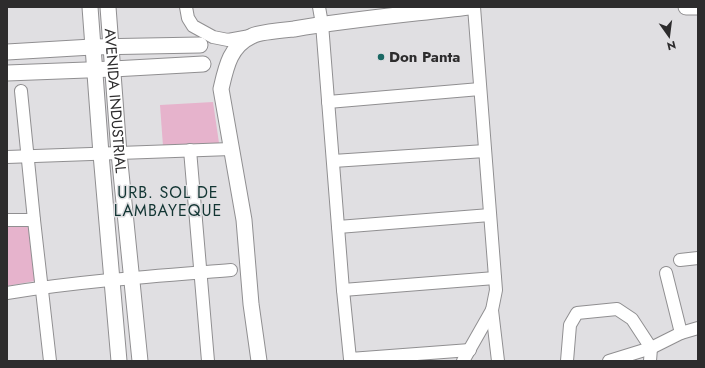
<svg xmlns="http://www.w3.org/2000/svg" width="705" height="368" viewBox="0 0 705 368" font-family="Jost,sans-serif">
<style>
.green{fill:#e6b3cc}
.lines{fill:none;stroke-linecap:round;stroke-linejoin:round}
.minor-casing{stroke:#908f91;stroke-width:14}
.tertiary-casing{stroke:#908f91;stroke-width:17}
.minor{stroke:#fff;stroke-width:12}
.tertiary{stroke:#fff;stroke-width:15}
.poi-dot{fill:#1b6864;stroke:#e0dfe2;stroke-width:1.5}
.labels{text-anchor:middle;stroke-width:3;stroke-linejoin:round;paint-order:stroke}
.poi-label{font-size:15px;font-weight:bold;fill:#2d2c2d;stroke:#e0dfe2;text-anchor:start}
.street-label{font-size:15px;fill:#2d2c2d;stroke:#e0dfe2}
.neighbourhood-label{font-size:16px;letter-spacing:1px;fill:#123533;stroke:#e0dfe2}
</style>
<rect width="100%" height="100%" fill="#e0dfe2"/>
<g class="green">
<path d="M213,102L219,143L163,146L160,105Z"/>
<path d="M7,224H29L35,281L7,286Z"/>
</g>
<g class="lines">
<g class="minor-casing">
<g id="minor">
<path d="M186,7L188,18L193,26L213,37L228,40L250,36"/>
<path d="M319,7L322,24L343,290L350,359L470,350"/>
<path d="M474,7L496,290L492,310L498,361"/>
<path d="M21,91L34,220L50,361"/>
<path d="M328,102L480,89"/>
<path d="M190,150L208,361"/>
<path d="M7,157L231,149"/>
<path d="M333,161L485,151"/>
<path d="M7,220H34"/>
<path d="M338,227L490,215"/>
<path d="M680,260L698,258"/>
<path d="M666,273L681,333"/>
<path d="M343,290L495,278"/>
<path d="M7,293C81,281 156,276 231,270"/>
<path d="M463,361L492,310"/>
<path d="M567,361L570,325L577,313L617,309L632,319L651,348L650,361"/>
<path d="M609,361L651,348L681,333L698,328"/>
</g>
</g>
<g class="tertiary-casing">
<g id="tertiary">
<path d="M90,7L101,154L119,361"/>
<path id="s1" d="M108,7L119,153L140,361"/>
<path d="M686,7H698"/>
<path d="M7,52L92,47L200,45"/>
<path d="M7,73L113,69L203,64"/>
<path d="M259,361L251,304L244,220L221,89C226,67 230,46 252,36C259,32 284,30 294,29C352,19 411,14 469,7"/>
</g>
</g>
<use href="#minor" class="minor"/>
<use href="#tertiary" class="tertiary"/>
</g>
<circle class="poi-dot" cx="381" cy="57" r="4"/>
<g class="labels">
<g class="poi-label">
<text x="389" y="62">Don Panta</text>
</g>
<g class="street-label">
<text dy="5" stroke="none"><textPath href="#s1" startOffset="94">AVENIDA INDUSTRIAL</textPath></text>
</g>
<g class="neighbourhood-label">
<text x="168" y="198">URB. SOL DE<tspan x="168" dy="18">LAMBAYEQUE</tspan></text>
</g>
</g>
<rect width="705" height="368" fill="none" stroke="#2d2c2d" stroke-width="16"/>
<g transform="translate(669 36) rotate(166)" stroke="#e0dfe2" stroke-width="3" paint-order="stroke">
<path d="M0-3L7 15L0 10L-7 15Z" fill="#2d2c2d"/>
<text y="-6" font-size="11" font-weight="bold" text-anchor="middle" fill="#2d2c2d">N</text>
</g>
</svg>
